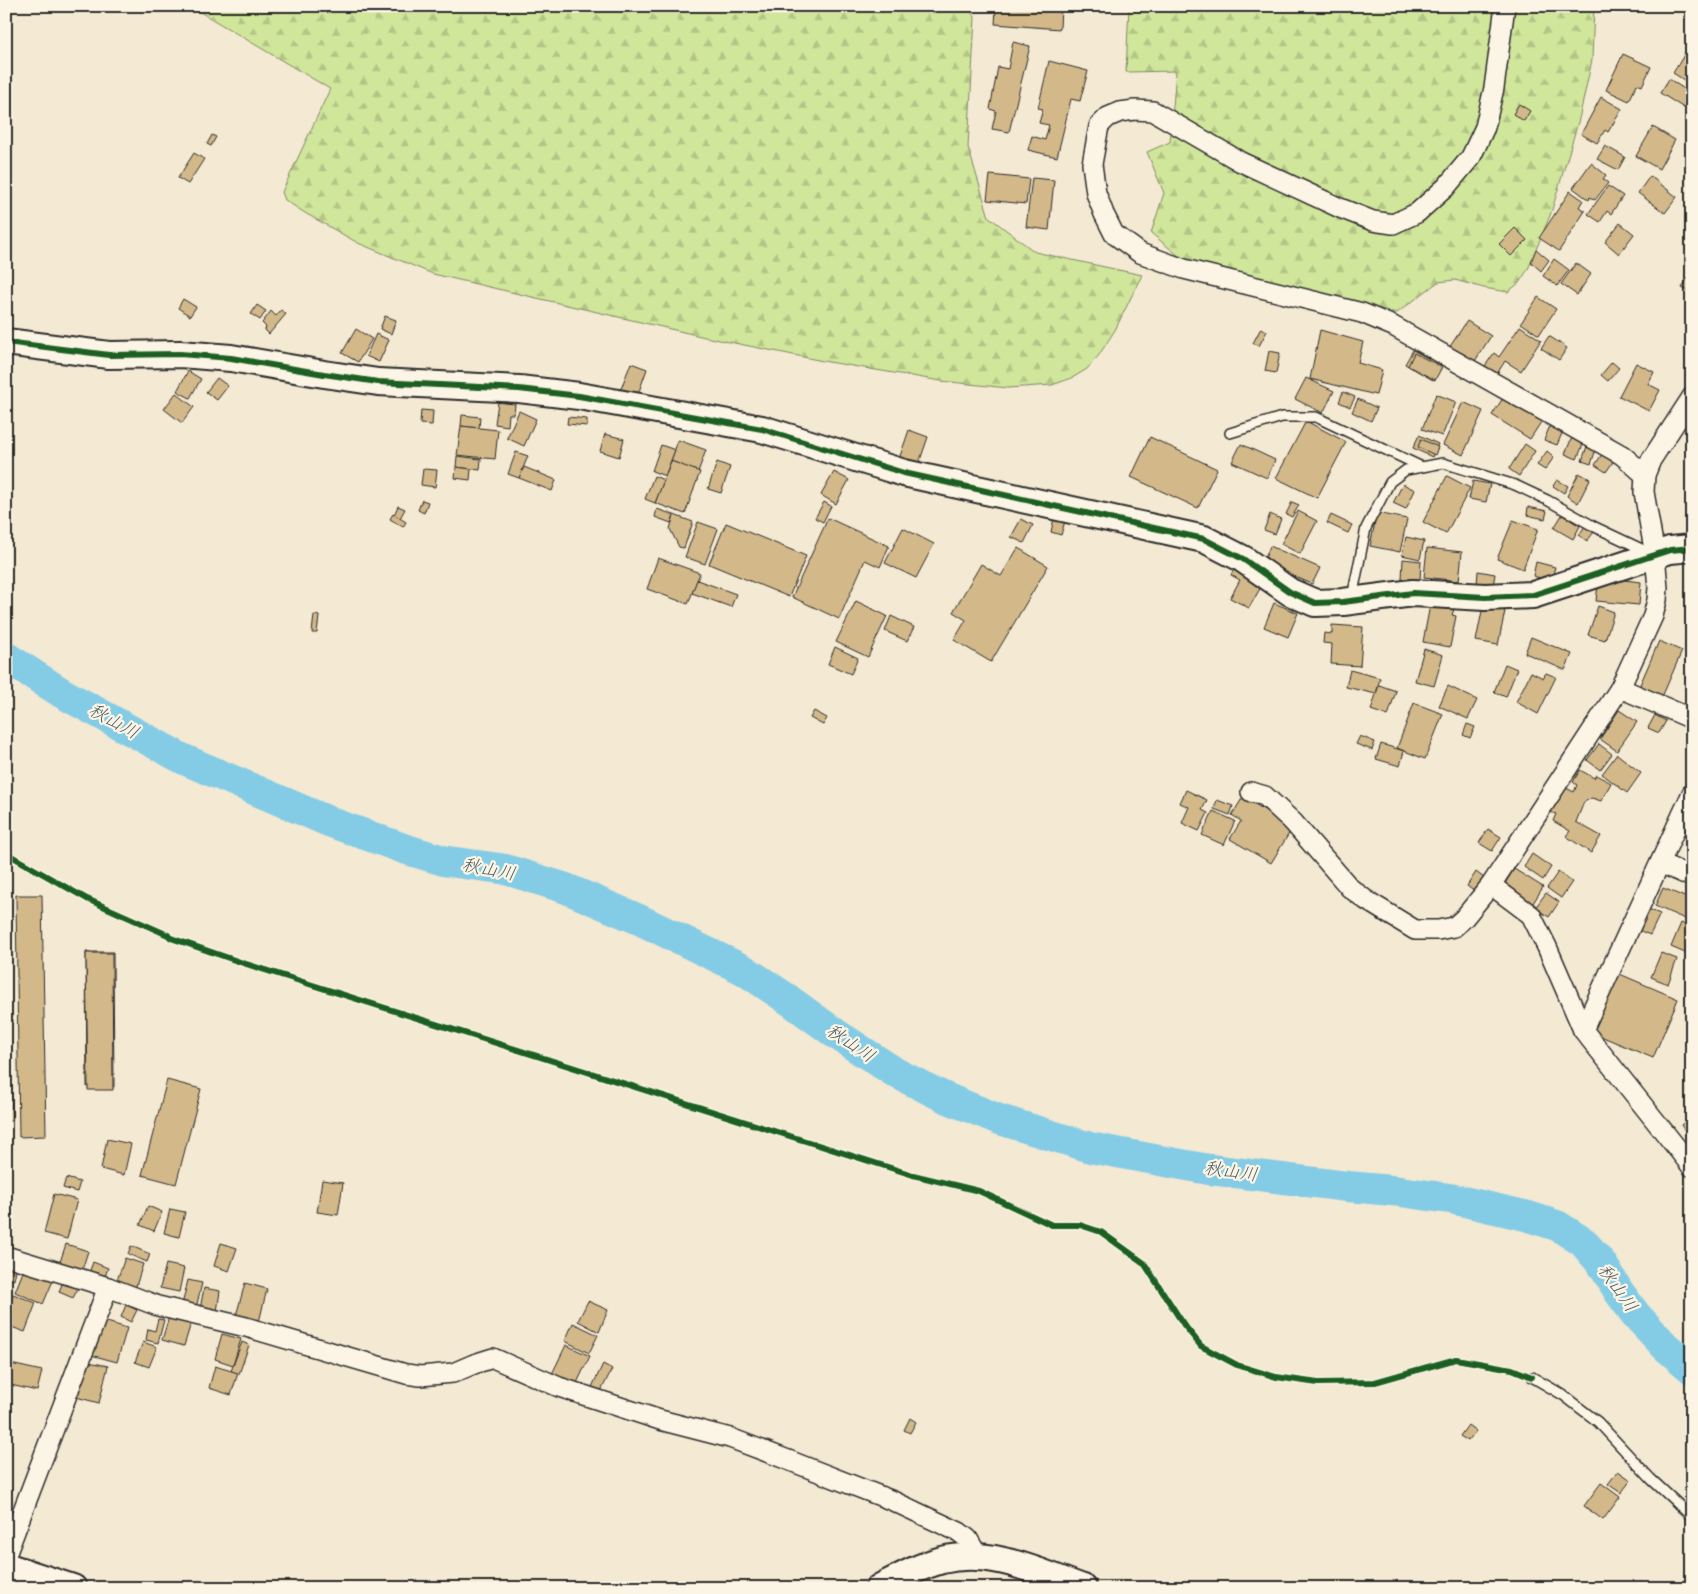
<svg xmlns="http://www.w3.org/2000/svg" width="1698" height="1594" viewBox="0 0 1698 1594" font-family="Mali,'Klee One',sans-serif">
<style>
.forest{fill:url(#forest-firs);stroke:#7e8863}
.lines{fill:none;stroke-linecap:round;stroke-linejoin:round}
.stream{stroke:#608c9b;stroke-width:5}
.river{stroke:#84cce5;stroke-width:31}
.building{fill:#d3b989;stroke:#2b2b2b}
.lane-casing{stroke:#2b2b2b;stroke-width:12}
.street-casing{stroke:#2b2b2b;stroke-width:22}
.secondary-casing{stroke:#2b2b2b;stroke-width:30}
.lane{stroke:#fcf5e5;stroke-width:9}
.street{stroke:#fcf5e5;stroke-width:19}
.secondary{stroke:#fcf5e5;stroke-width:26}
.cycleway-casing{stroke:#fcf5e5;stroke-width:9}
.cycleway{stroke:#1b5e20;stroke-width:6}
.labels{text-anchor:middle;stroke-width:4.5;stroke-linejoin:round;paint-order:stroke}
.water-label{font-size:18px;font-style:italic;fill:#465b63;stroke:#fcf5e5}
</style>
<defs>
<pattern id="forest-firs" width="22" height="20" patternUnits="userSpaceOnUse" patternTransform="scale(1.25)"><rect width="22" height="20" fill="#d0e69b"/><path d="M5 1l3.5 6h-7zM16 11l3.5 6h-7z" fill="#b3c586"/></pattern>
</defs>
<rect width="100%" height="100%" fill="#f4e9d3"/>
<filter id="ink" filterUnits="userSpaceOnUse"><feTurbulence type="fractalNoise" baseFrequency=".02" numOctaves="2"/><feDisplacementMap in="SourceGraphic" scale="10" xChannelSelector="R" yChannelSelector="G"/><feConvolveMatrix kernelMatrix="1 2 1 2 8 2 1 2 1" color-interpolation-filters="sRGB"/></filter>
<g filter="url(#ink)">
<g class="forest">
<path d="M190,6H966L975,17L968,147L989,217L1035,252L1142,275L1115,330L1099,355L1087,369L1072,378L1052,385L1008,388L941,381L823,361L705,337L433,274L358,243L305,213L285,200L282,192L330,89Z"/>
<path d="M1129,6H1594L1592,60L1579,119L1551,213L1528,269L1519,283L1508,292L1484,288L1455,280L1438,282L1397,313L1185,261L1151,233L1164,193L1147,152L1170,142L1176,71L1126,72Z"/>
</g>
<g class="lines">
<path class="stream" d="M1690,524L1692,521"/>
<path class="river" d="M6,657L62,693L183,759L330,822L405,849L445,861L504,869L565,888L638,919L744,970L789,1000L836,1034L896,1073L944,1097L998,1119L1092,1148L1206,1169L1343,1186L1397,1191L1453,1199L1527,1216L1558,1226L1583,1242L1602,1264L1619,1292L1636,1315L1666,1347L1692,1369"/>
</g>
<g class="building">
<path d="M984,6H1061L1060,29L995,24L996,9H983Z"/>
<path d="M1013,42L1030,46L1009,132L992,129L996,111L990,109L998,67L1008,69Z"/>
<path d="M1692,42V85L1673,73Z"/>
<path d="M1623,54L1651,67L1642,86L1637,84L1629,101L1606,90Z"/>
<path d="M1049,61L1088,71L1080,101L1071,99L1057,157L1028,150L1032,136L1045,140L1049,125L1039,123L1043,109L1038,108Z"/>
<path d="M1669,79L1692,94V113L1660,93Z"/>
<path d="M1601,97L1622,109L1608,132L1605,130L1597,143L1581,134Z"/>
<path d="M1519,104L1530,111L1524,121L1513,114Z"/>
<path d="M1653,127L1675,140L1659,169L1636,156Z"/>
<path d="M212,135L216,137L211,146L207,144Z"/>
<path d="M1605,146L1625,157L1618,170L1597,159Z"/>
<path d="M194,153L204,159L188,184L178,178Z"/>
<path d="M1591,163L1606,175L1603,179L1608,183L1595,200L1590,197L1589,200L1573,188Z"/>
<path d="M990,175L1029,179L1026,204L987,200Z"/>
<path d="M1650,176L1677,197L1665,213L1638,193Z"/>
<path d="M1032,178L1054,180L1049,230L1026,227Z"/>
<path d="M1608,186L1623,196L1611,214L1607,211L1600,222L1588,214Z"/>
<path d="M1570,191L1583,200L1579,207L1585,211L1559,251L1539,238Z"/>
<path d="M1620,223L1634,234L1619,254L1605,242Z"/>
<path d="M1515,228L1527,240L1511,256L1499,244Z"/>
<path d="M1536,249L1549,260L1541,271L1531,262Z"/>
<path d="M1554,259L1569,270L1557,286L1543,276Z"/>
<path d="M1576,263L1591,274L1577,295L1561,284Z"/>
<path d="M1692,270V293L1682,288Z"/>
<path d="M1538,297L1556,309L1539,335L1521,323Z"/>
<path d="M183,299L196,307L190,316L178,308Z"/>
<path d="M1692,301V314L1686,311Z"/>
<path d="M257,305L266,311L260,320L251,314Z"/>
<path d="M281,310L286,314L269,334L265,330L266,327L262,323L271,311L276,316Z"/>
<path d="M385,316L396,320L391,334L380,329Z"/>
<path d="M1467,321L1491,336L1473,364L1449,348Z"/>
<path d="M1520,326L1541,340L1521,371L1505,361L1495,377L1483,369L1494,353L1499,357Z"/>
<path d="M1261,328L1267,331L1259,346L1253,343Z"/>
<path d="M356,329L372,339L358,362L342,353Z"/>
<path d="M1320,330L1363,342L1358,363L1382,370L1376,395L1310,379Z"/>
<path d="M376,334L389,340L379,362L366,356Z"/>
<path d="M1549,336L1567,348L1559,360L1541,348Z"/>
<path d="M1413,350L1441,365L1433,380L1405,364Z"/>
<path d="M1269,351L1280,353L1276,373L1265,371Z"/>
<path d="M1414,353L1442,367L1435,380L1408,366Z"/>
<path d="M1612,362L1619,368L1608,381L1601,375Z"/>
<path d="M631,363L647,369L637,397L620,391Z"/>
<path d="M1636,363L1654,372L1648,384L1660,390L1649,411L1619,396Z"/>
<path d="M188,371L201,379L190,398L177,391Z"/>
<path d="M217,378L228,386L217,400L206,392Z"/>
<path d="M1306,378L1334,391L1323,413L1295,399Z"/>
<path d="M1343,392L1355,397L1350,407L1339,402Z"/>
<path d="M176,393L194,407L182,423L164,409Z"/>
<path d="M1436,394L1456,402L1442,436L1422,429Z"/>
<path d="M1505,395L1543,419L1530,439L1492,415Z"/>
<path d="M1358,399L1377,408L1371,421L1352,412Z"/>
<path d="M498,402L515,404L514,414H509L508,426L495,424Z"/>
<path d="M1463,402L1483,411L1463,455L1443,445Z"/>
<path d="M421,410L433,411L432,425L420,424Z"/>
<path d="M519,411L536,419L524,446L507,438Z"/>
<path d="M462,415L480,417L479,428L461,426Z"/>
<path d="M568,417L587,419V426L567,424Z"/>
<path d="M1306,421L1346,442L1317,498L1276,478Z"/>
<path d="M461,426L498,430L495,459L457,455Z"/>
<path d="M1550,426L1563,431L1557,445L1544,440Z"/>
<path d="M909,430L928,437L918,466L899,459Z"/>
<path d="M605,434L624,439L619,457L600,451Z"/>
<path d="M1419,435L1438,444L1432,457L1413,448Z"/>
<path d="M1573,435L1585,440L1577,459L1565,454Z"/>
<path d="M1150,437L1217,469L1198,508L1131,477Z"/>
<path d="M1421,439L1438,447L1435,455L1418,447Z"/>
<path d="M678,440L706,450L698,472L671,461Z"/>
<path d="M1588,443L1597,446L1591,464L1582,461Z"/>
<path d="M1241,444L1275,460L1267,478L1232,462Z"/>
<path d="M1525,444L1535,451L1519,476L1509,469Z"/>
<path d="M661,445L675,450L665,476L652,471Z"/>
<path d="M1547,451L1554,457L1545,470L1537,465Z"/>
<path d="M1604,451L1615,459L1606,472L1595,465Z"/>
<path d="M516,452L528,456L519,478L508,474Z"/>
<path d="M457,456L481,459L480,470L456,467Z"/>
<path d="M671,461L700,472L685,514L655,503Z"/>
<path d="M717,462L730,467L721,493L708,489Z"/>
<path d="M456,467L471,469L470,480L455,478Z"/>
<path d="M524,467L556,480L552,491L519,478Z"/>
<path d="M423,469L437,470L435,487L421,485Z"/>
<path d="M834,472L849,480L836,504L821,495Z"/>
<path d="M1579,473L1590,479L1578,503L1567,496Z"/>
<path d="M654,476L664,480L655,503L645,499Z"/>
<path d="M1447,476L1470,488L1446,534L1423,522Z"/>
<path d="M1557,480L1568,486L1564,493L1553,486Z"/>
<path d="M1473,481L1490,484L1486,502L1469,499Z"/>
<path d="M1403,484L1415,490L1406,509L1393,503Z"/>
<path d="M422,500L428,502L424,513L418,510Z"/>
<path d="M824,502L831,506L823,522L815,518Z"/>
<path d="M1292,502L1299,505L1292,517L1286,514Z"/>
<path d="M398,506L405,509L400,518L394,515Z"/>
<path d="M1528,507L1547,511L1545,519L1527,515Z"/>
<path d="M657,509L674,515L671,523L655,517Z"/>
<path d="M1298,511L1317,521L1300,554L1281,544Z"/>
<path d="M1377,513L1407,519L1400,552L1370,546Z"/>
<path d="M393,514L406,522L403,527L390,519Z"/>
<path d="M1270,514L1281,519L1275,534L1264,530Z"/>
<path d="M674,515L693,522L684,548L679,547L670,529Z"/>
<path d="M1331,515L1352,525L1348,533L1327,523Z"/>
<path d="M1562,515L1580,526L1573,539L1554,528Z"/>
<path d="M828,518L889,546L880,567L865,560L839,619L792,597Z"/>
<path d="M1054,518L1065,521L1061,535L1051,532Z"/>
<path d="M1021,519L1033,525L1024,543L1011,537Z"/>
<path d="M1513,520L1538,529L1523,569L1497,559Z"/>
<path d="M698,522L718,529L705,564L685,557Z"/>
<path d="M726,523L806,556L789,597L709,564Z"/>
<path d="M1585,526L1594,532L1587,541L1579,535Z"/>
<path d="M903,528L934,544L916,578L885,563Z"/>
<path d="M1406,537L1424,541L1420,559L1402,555Z"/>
<path d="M1270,546L1320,568L1312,584L1263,563Z"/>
<path d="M1018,548L1048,566L991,662L954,640L966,620L953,612L981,564L1001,576Z"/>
<path d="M1427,548L1462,552L1459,581L1424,577Z"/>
<path d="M658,558L700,573L688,604L647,589Z"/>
<path d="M1403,559L1421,561L1420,580L1402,579Z"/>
<path d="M1536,562L1555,567L1551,581L1533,576Z"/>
<path d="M1234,569L1262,585L1249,608L1230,598L1240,580L1231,575Z"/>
<path d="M1478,571L1495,574L1493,586L1477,584Z"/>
<path d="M1599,577L1641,582L1639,605L1596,601Z"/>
<path d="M697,580L736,594L731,607L692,593Z"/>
<path d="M856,601L887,616L868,657L836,642Z"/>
<path d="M1274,603L1298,613L1288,637L1264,627Z"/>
<path d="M1430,605L1455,606L1452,615L1456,616L1450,647L1423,642Z"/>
<path d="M1483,606L1505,611L1498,645L1476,641Z"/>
<path d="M1598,606L1614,612L1605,640L1588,635Z"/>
<path d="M314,615L319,616L317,633H312Z"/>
<path d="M891,616L914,627L907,641L885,631Z"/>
<path d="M1332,625L1363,627L1360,666L1331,664L1332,644L1323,643L1324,633L1332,634Z"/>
<path d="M1531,637L1572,654L1565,670L1525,653Z"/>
<path d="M1659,641L1682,651L1662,697L1639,687Z"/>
<path d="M835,647L858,658L851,674L828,664Z"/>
<path d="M1424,649L1443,655L1434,686L1415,681Z"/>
<path d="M1692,662V681L1686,678Z"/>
<path d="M1505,664L1517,669L1506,697L1494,692Z"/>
<path d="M1350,670L1380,678L1376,694L1346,687Z"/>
<path d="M1531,672L1543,678L1546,673L1556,677L1538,714L1516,702Z"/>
<path d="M1379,685L1396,691L1388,716L1371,710Z"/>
<path d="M1448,686L1477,700L1468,719L1439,706Z"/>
<path d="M1414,703L1443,714L1425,759L1397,748Z"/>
<path d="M1619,710L1637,722L1617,751L1600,739Z"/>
<path d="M814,711L827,718L823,725L810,718Z"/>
<path d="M1655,715L1666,721L1659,733L1648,728Z"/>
<path d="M1467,724L1475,727L1470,738L1463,735Z"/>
<path d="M1360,736L1375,742L1372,750L1356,744Z"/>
<path d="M1381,744L1404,751L1400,766L1376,759Z"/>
<path d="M1599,744L1612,754L1600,770L1587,760Z"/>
<path d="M1617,754L1641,773L1627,793L1602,774Z"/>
<path d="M1580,770L1594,778L1596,775L1611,783L1601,801L1592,798L1584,802L1576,822L1601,836L1591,853L1566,836L1570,831L1553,821L1556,814L1550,812L1564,787L1574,792L1577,785L1573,782Z"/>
<path d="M1186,790L1207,800L1202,810L1208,813L1199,831L1182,823L1189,807L1180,803Z"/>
<path d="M1243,797L1293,827L1271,863L1230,839L1241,821L1232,815Z"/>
<path d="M1217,800L1233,806L1230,815L1214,809Z"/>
<path d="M1213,811L1235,821L1224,845L1202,835Z"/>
<path d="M1488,829L1501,837L1492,851L1479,843Z"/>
<path d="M1532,854L1551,867L1543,880L1524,867Z"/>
<path d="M1514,869L1543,887L1530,908L1501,890Z"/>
<path d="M1476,872L1484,878L1475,892L1467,886Z"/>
<path d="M1558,872L1572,882L1561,898L1547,888Z"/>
<path d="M1663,888L1692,900V922L1655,906Z"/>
<path d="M1546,893L1559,902L1549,917L1535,908Z"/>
<path d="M16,895H42L46,1136L19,1137Z"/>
<path d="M1646,908L1660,914L1650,935L1636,929Z"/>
<path d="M6,915L12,1121H6Z"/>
<path d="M1681,923L1692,928V956L1671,947Z"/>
<path d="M86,952H113L114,1087H87Z"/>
<path d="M86,953H112L113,1090H88Z"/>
<path d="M1661,953L1677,959L1668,984L1651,977Z"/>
<path d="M1615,972L1678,999L1653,1058L1591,1032Z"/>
<path d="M167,1080L201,1089L176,1184L142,1175Z"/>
<path d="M1692,1117V1141L1681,1125Z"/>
<path d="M107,1139L131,1144L124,1175L101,1169Z"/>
<path d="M66,1178L80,1182L77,1192L63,1188Z"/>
<path d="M322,1180L343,1183L338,1215L317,1212Z"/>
<path d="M54,1194L77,1200L67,1239L44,1233Z"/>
<path d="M148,1206L162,1212L154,1231L140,1225Z"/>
<path d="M170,1209L185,1212L179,1237L164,1233Z"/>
<path d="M221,1243L237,1248L229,1271L214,1266Z"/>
<path d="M66,1244L88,1251L82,1270L60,1262Z"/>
<path d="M131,1246L150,1254L147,1262L128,1254Z"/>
<path d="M125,1258L143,1264L135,1289L116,1283Z"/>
<path d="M6,1262L17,1265L14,1280L6,1278Z"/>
<path d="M93,1262L108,1268L104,1279L89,1273Z"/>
<path d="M26,1264L55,1276L43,1304L15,1292Z"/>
<path d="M166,1264L184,1268L179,1292L160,1288Z"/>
<path d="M188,1280L202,1283L196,1308L182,1305Z"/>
<path d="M63,1281L78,1288L73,1298L59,1292Z"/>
<path d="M245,1283L267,1289L259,1322L236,1316Z"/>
<path d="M204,1288L220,1291L217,1312L200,1309Z"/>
<path d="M13,1294L36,1303L25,1332L6,1325V1312Z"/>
<path d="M588,1301L608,1310L599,1332L578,1321Z"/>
<path d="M126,1305L137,1310L131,1322L121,1317Z"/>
<path d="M169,1317L191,1323L184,1346L162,1340Z"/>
<path d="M158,1319L164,1320L158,1343L146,1340L148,1329L155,1331Z"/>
<path d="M100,1320L127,1328L117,1362L91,1355Z"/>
<path d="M573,1323L598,1335L589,1353L565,1341Z"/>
<path d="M222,1334L241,1339L233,1365L215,1359Z"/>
<path d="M143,1342L157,1347L149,1367L135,1362Z"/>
<path d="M242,1342L249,1345L239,1374L231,1371Z"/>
<path d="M566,1345L590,1356L574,1389L550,1378Z"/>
<path d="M84,1361L108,1366L99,1403L76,1397Z"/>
<path d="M6,1363L42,1371L37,1391L6,1384Z"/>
<path d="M603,1364L612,1369L601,1391L592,1387Z"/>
<path d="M215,1366L238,1373L231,1395L209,1388Z"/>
<path d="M910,1418L916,1422L910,1433L904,1430Z"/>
<path d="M1468,1425L1476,1431L1468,1441L1460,1436Z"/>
<path d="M1618,1471L1631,1480L1621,1493L1608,1484Z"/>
<path d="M1601,1483L1620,1497L1603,1520L1584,1506Z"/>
</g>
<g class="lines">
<g class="lane-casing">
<g id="lane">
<path d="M1230,433L1282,417H1316L1422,467"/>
<path d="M1352,598L1366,528L1390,482L1406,470L1443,463L1515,485L1547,500L1595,527L1648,552"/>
<path d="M1532,1377L1563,1395L1598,1422L1651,1479L1692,1517"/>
</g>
</g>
<g class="street-casing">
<g id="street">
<path d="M1505,6L1494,88L1485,127L1471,157L1446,187L1417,213L1393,224L1373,221L1340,208L1241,162L1153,111L1135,110L1120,112L1108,117L1099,126L1092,164L1096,193L1104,214L1114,234L1140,253L1184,269L1362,313L1393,326L1622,455L1645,475"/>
<path d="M1620,688L1692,719"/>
<path d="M1251,792L1265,796L1293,822L1350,888L1366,900L1415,930H1438L1454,927L1464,918L1491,885L1620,688L1653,616L1657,600L1658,588L1655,555L1644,492L1645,475L1651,460L1692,397"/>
<path d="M1660,863L1692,877"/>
<path d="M1491,885L1531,915L1547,947L1583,1030L1692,1167"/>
<path d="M1583,1030L1692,793"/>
<path d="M6,1256L108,1287L158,1306L246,1327L406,1374L420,1376L453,1373L474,1364L493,1358L559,1387L660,1420L730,1438L788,1460L893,1501L959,1532L968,1539L978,1556"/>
<path d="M6,1555L108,1287"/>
</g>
</g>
<g class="secondary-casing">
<g id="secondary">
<path d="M6,342L109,355L180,354L231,358L324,374L378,382L519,389L579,396L762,429L904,473L1204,539L1243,559L1290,592L1315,603L1343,602L1413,593L1485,597L1533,595L1670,550L1692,548"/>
<path d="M6,1566L73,1588"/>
<path d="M879,1588C900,1577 920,1566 942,1560C991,1548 1038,1572 1083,1588"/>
</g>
</g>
<use href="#lane" class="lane"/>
<use href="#street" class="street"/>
<use href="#secondary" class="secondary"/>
<g class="cycleway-casing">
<g id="cycleway">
<path d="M6,342L109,355L180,354L231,358L324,374L378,382L519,389L579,396L762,429L904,473L1204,539L1243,559L1290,592L1315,603L1343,602L1413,593L1485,597L1533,595L1670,550L1692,548"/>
<path d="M6,853L87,899L168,935L171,938L243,963L913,1175L979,1191L1052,1225H1080L1101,1232L1144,1263L1184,1325L1201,1346L1237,1365L1276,1377L1318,1383L1375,1382L1456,1359L1512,1369L1532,1377"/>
</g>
</g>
<use href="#cycleway" class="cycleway"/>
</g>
</g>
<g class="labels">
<g class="water-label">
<text transform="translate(114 721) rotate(29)" y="6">秋山川</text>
<text transform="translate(489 869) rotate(11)" y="6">秋山川</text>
<text transform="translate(851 1043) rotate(34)" y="6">秋山川</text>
<text transform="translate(1231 1171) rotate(8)" y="6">秋山川</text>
<text transform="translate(1618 1288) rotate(55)" y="6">秋山川</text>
</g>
</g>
<rect width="1698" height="1594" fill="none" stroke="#fcf5e5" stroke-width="25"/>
<rect x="12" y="12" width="1673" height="1569" fill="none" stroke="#2b2b2b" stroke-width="2" filter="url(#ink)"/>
</svg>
